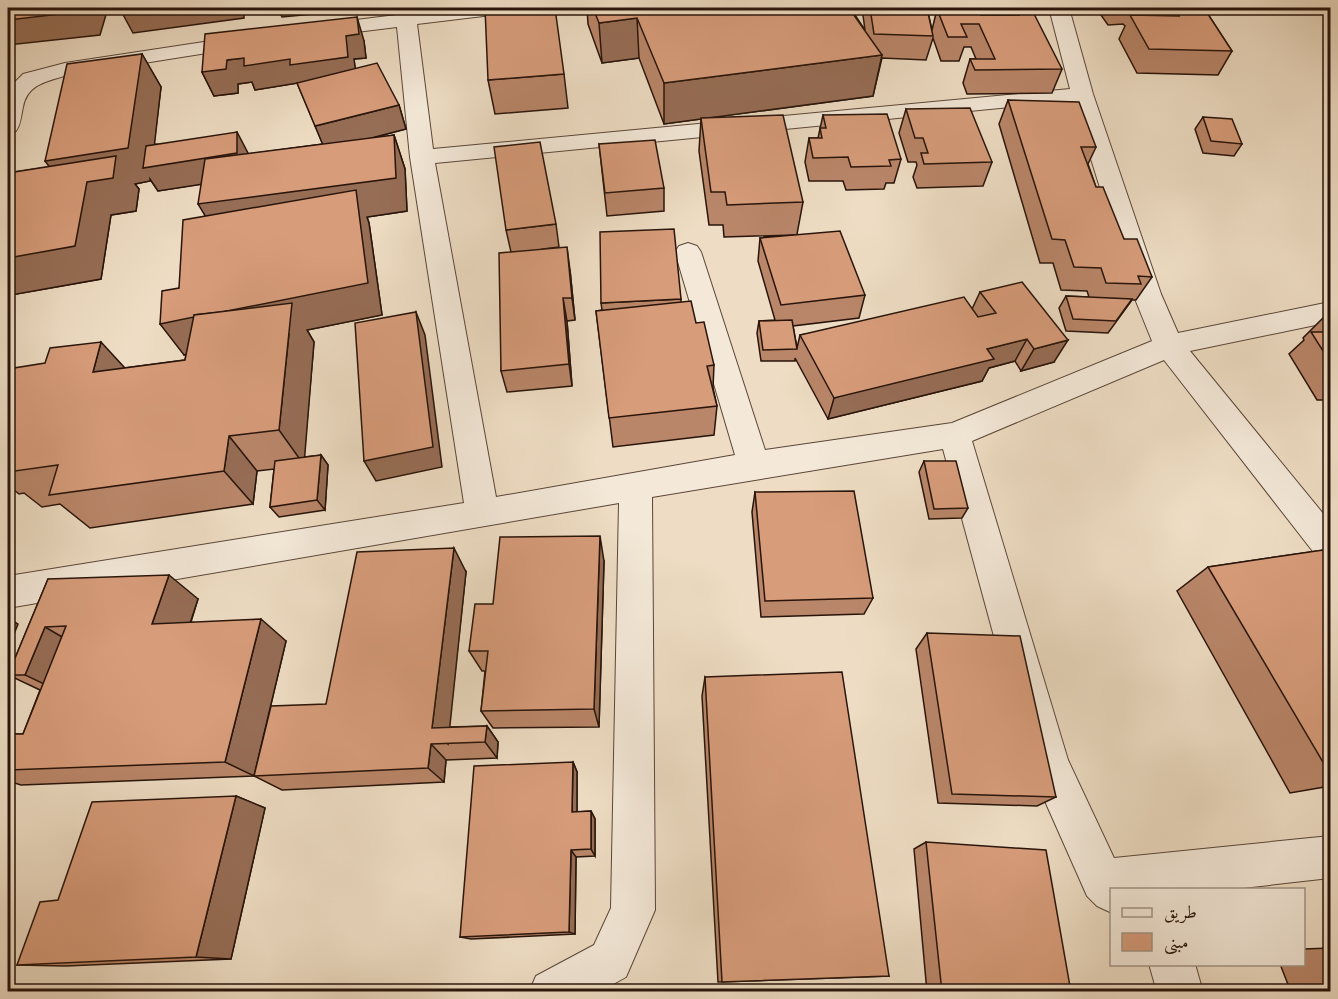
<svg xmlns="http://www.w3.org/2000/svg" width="1338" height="999" viewBox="0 0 1338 999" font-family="Alegreya,Amiri,serif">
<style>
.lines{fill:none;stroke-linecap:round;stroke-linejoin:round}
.minor-casing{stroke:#5a4639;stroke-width:2}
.minor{fill:#f4e9d9;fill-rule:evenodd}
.wall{fill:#b98669;stroke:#28140b;stroke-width:1.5}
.shaded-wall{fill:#966d55;stroke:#28140b;stroke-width:1.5}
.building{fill:#d79c7a;stroke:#28140b;stroke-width:1.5}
</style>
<rect width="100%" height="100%" fill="#eeddc4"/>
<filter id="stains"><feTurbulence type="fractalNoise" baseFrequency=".00333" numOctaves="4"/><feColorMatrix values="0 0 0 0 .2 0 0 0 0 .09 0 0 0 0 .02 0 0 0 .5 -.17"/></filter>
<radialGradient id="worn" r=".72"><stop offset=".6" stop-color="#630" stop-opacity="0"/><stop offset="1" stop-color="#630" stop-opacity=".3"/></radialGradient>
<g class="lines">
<g class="minor-casing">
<g id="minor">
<path d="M395,8H415L416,13L456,8H510L507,12L500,14L417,24L433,149L1070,89L1049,8H1069L1093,94L1161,294L1178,333L1330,302V322L1190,351L1330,522V562L1318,558L1164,360L972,441L1068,760L1114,858L1330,836V878L1225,890H1112V913L1097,906L1087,896L1029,765L943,449L652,497L655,910L626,977L599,992H529L536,976L594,945L611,908L619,503L8,608V576L464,503L410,157L397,27L316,37L309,35L306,31L309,27L316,25L396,15ZM1073,101L1133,294L1152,341L952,423L765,450L701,252L697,246L688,243L679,246L675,252L735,455L496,497L435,163Z"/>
<path d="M250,35L257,37L260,41L257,45L68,75C48,81 27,84 23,107C21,116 21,124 16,131L8,133V89L23,74L65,63Z"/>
<path d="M1149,964H1195L1203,992H1157Z"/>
</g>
</g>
<use href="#minor" class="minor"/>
</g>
<g class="wall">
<path d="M278,8H355V10L282,17Z"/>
<path d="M587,8H855L856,9L855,15L865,30L862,8H927L932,30L937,9H966L965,8H1015L1013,15L1016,8L1062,69L1052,93L967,94L963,83L970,59H976L971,47H964L959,61H941L933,38L926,60L882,58L873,96L714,117L803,202L797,234L865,295L859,318L793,326L797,348L800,335L972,309L980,292L1054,362L1021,371L1015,361L989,368L982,381L828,419L795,358V361H761L757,333L759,321L775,320L758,261L760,238L795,235L724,237L723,225H709L699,151L701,119L664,124L639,58L602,63L588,24Z"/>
<path d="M1096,8H1204L1232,51L1218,75L1137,73L1119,39L1125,26L1123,24L1108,25Z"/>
<path d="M364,41L366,58L354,59L355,68L399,105L406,129L368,139L394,135L405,169L407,211L367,217L369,223L382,315L307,330L314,342L304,457L321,455L328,465L325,510L279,517L270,507L274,469L257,471L253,504L90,528L60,504L42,507L24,493L19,494L8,485V369L125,368L185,360L186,355H184L179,288L205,216L201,184L158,191L150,179V181L135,184L139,189L136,211L111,215L101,279L11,295L8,291V173L49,167L142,54L161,87L154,144L248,154L323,144L297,83L255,90L252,82L238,84V93L214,96L202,72Z"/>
<path d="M564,74L568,108L495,114L488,80Z"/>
<path d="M1008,100L1096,147L1088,164L1096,187L1124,239L1152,277L1136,300H1132L1108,333L1066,331L1059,308L1066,296L1089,297L1087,291L1061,290L1053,263H1040L999,124Z"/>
<path d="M906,109L992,162L983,186L917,188L913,177L917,165L916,162H908L899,133Z"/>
<path d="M823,115L901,159L894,183H886L884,189L846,190L843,181H809L805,162L809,138H818Z"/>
<path d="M1203,117L1242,144L1234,156L1203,153L1195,129Z"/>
<path d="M599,144L664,188V211L607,216Z"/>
<path d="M556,224L559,247L543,249L570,270L575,320L567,321L572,386L507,392L501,371L511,252L506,230Z"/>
<path d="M681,299V302L696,323L714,365L713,388L717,406L714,435L613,447L596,311L602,310L601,303Z"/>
<path d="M1325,316H1330V400H1317L1289,354L1304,340L1303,338Z"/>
<path d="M924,461L968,508L962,518L929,519L919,472Z"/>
<path d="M755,492L873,598L864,614L761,617L752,512Z"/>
<path d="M1330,549V786L1290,793L1177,591L1208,567Z"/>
<path d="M604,561L599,727L493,728L481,711L485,671H482L469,651L493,604Z"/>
<path d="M466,572L449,727L487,726L498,742L497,758L446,760L444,782L282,790L254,776L326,704Z"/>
<path d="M48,579L198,599L191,622L286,641L254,776L21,785L8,781V734H23L40,690L8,675Z"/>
<path d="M927,633L1056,797L1037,806L938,803L916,649Z"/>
<path d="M705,677L889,976L718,982L702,696Z"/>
<path d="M573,762L577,772V812L591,811L595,819V856L576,857L575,934L471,939L460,937Z"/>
<path d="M236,796L265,808L231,959L66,966L17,965L58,900Z"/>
<path d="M926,842L1071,992H927L914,849Z"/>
<path d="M1330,948V992H1291L1280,964H1304V949Z"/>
</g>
<g class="shaded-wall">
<path d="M88,8H108L100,35L8,45V20Z"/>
<path d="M135,8H244V18L133,33L120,9Z"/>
<path d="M357,17L364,41L366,58L354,59L357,80L298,83L255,90L252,82L238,84V93L214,96L202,72L227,60L244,58L346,36Z"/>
<path d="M637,18L639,58L602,63L599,23Z"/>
<path d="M142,54L161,87L152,166L237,132L249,155V177L158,191L150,179V181L135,184L139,189L136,211L111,215L101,279L11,295L8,291V258L70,194L45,161Z"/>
<path d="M882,55L873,96L664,124V83Z"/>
<path d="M399,105L406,129L325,150L315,126Z"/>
<path d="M394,135L405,169L407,211L367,217L369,223L382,315L307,330L314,342L304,465L279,430L289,334L184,355L160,324L218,237L198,204Z"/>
<path d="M567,247L570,270L575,320L572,298Z"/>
<path d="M563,298L567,321L572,386L569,364Z"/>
<path d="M416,312L425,335L442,467L376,481L364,461Z"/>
<path d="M1027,339L1015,361L989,368L982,381L828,419L834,398L987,349Z"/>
<path d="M1068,340L1054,362L1021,371L1034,349Z"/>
<path d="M101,342L135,379L93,372Z"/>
<path d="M229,436L257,471L253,504L224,471Z"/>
<path d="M321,455L328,465L325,510L317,500Z"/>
<path d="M600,536L604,561L599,727L594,709Z"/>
<path d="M454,548L466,572L448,744L432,728Z"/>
<path d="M169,575L198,599L183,645L152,624Z"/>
<path d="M8,618L18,624L8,649Z"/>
<path d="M261,619L286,641L254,776L225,762Z"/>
<path d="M45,627L83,649L65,694L25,675Z"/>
<path d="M487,726L498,742L497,758L485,742Z"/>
<path d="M431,744L446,760L444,782L428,768Z"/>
<path d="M573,762L577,772V820L572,812Z"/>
<path d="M236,796L265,808L231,959L196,957Z"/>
<path d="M591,811L595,819V856L591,849Z"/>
<path d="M571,850L576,857L575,934L569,932Z"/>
</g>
<g class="building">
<path d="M8,8H88L86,11L8,20Z"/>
<path d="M485,8H555L564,74L488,80Z"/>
<path d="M593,8H835L838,12L851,11L882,55L664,83L637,18L599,23Z"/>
<path d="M835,8H855L856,9L837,11Z"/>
<path d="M870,8H927L933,36L874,34Z"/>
<path d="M1016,8H1031L1062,69L975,70L970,59H995L979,24H961L967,37H948L937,9H978L981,15H1019Z"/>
<path d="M1192,8H1204L1232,51L1149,49L1130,15L1179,16L1176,11L1194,12Z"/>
<path d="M357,17L359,34L346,36L348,57L290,65V59L244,66V58L227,60L226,69L202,72L205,34Z"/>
<path d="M142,54L128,148L45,161L67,64Z"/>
<path d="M377,63L399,105L315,126L297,83Z"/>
<path d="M1008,100L1079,102L1096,147H1081L1096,187H1103L1124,239H1137L1152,277L1138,276L1141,284L1106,283L1101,268L1074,267L1065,240L1052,239Z"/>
<path d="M970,108L992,162L924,164L921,153H928L923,138H915L906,109Z"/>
<path d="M887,114L901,159L889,160L891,166L851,167L848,157L813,158L809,138H822L820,128H826L823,115Z"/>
<path d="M783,115L803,202L727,205L725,192H711L701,118Z"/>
<path d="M1203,117L1232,119L1242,144L1211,141Z"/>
<path d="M237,132V153L143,168L146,146Z"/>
<path d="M394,135L396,178L198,204L205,159Z"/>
<path d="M655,140L664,188L605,193L599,144Z"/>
<path d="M540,142L556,224L506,230L494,147Z"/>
<path d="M116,156L113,178L87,182L75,246L8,258V173Z"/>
<path d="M356,190L368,283L222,312L194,315V317L160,324L162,291L179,288L183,220Z"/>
<path d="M674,229L681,299L601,303L600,232Z"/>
<path d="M840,231L865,295L781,305L760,238Z"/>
<path d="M567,247L572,298H563L569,364L501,371L499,253Z"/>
<path d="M1022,282L1068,340L1034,349L1027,339L987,349L994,359L834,398L800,335L964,297L978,317L996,313L980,292Z"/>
<path d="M1066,296L1132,299L1116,321L1073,319Z"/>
<path d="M691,301L696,323L704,322L714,365L707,366L717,406L609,418L596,311Z"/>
<path d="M292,303L279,430L229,436L224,471L49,495L58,465L8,472V369L45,363L50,348L101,342L93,372L185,360L194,315Z"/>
<path d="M416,312L433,447L364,461L355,323Z"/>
<path d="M1325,316H1330V323Z"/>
<path d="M792,320L797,349L763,350L759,321Z"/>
<path d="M1311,332H1330V362Z"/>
<path d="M321,455L317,500L270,507L275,461Z"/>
<path d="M924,461H956L968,508L934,509Z"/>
<path d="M854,491L873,598L765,601L755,492Z"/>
<path d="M600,536L594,709L481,711L488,651H469L475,604H493L500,537Z"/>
<path d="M454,548L432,728L487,726L485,742L431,744L428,768L254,776L271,706L326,704L357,552Z"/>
<path d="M1330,549V774L1208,567Z"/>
<path d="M169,575L152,624L261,619L225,762L8,770V734H23L66,626L45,627L25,675H8L48,579Z"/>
<path d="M927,633L1020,636L1056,797L952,794Z"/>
<path d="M842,672L889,976L722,982L705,677Z"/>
<path d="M573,762L572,812L591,811V849L571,850L569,932L460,937L474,766Z"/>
<path d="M236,796L196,957L17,965L40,902L58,900L92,802Z"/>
<path d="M926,842L1046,850L1071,992H942Z"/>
<path d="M1323,948H1330V966Z"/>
</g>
<rect width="1338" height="999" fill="none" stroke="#eeddc4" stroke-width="30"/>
<rect x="9" y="9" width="1320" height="981" fill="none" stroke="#28140b" stroke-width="3"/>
<rect x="15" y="15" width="1308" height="969" fill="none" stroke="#28140b" stroke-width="1.5"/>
<rect x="1110" y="888" width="195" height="78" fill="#f4e9d9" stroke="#a29487" stroke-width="1.5"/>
<rect x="1122" y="908" width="30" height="9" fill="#f4e9d9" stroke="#a29487" stroke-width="1.5"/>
<text x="1164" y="918" font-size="18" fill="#28140b">طريق</text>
<rect x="1122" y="933" width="30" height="18" fill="#d79c7a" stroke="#a29487" stroke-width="1.5"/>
<text x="1164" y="948" font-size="18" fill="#28140b">مبنى</text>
<rect width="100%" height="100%" filter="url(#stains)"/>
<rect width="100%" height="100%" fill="url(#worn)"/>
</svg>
